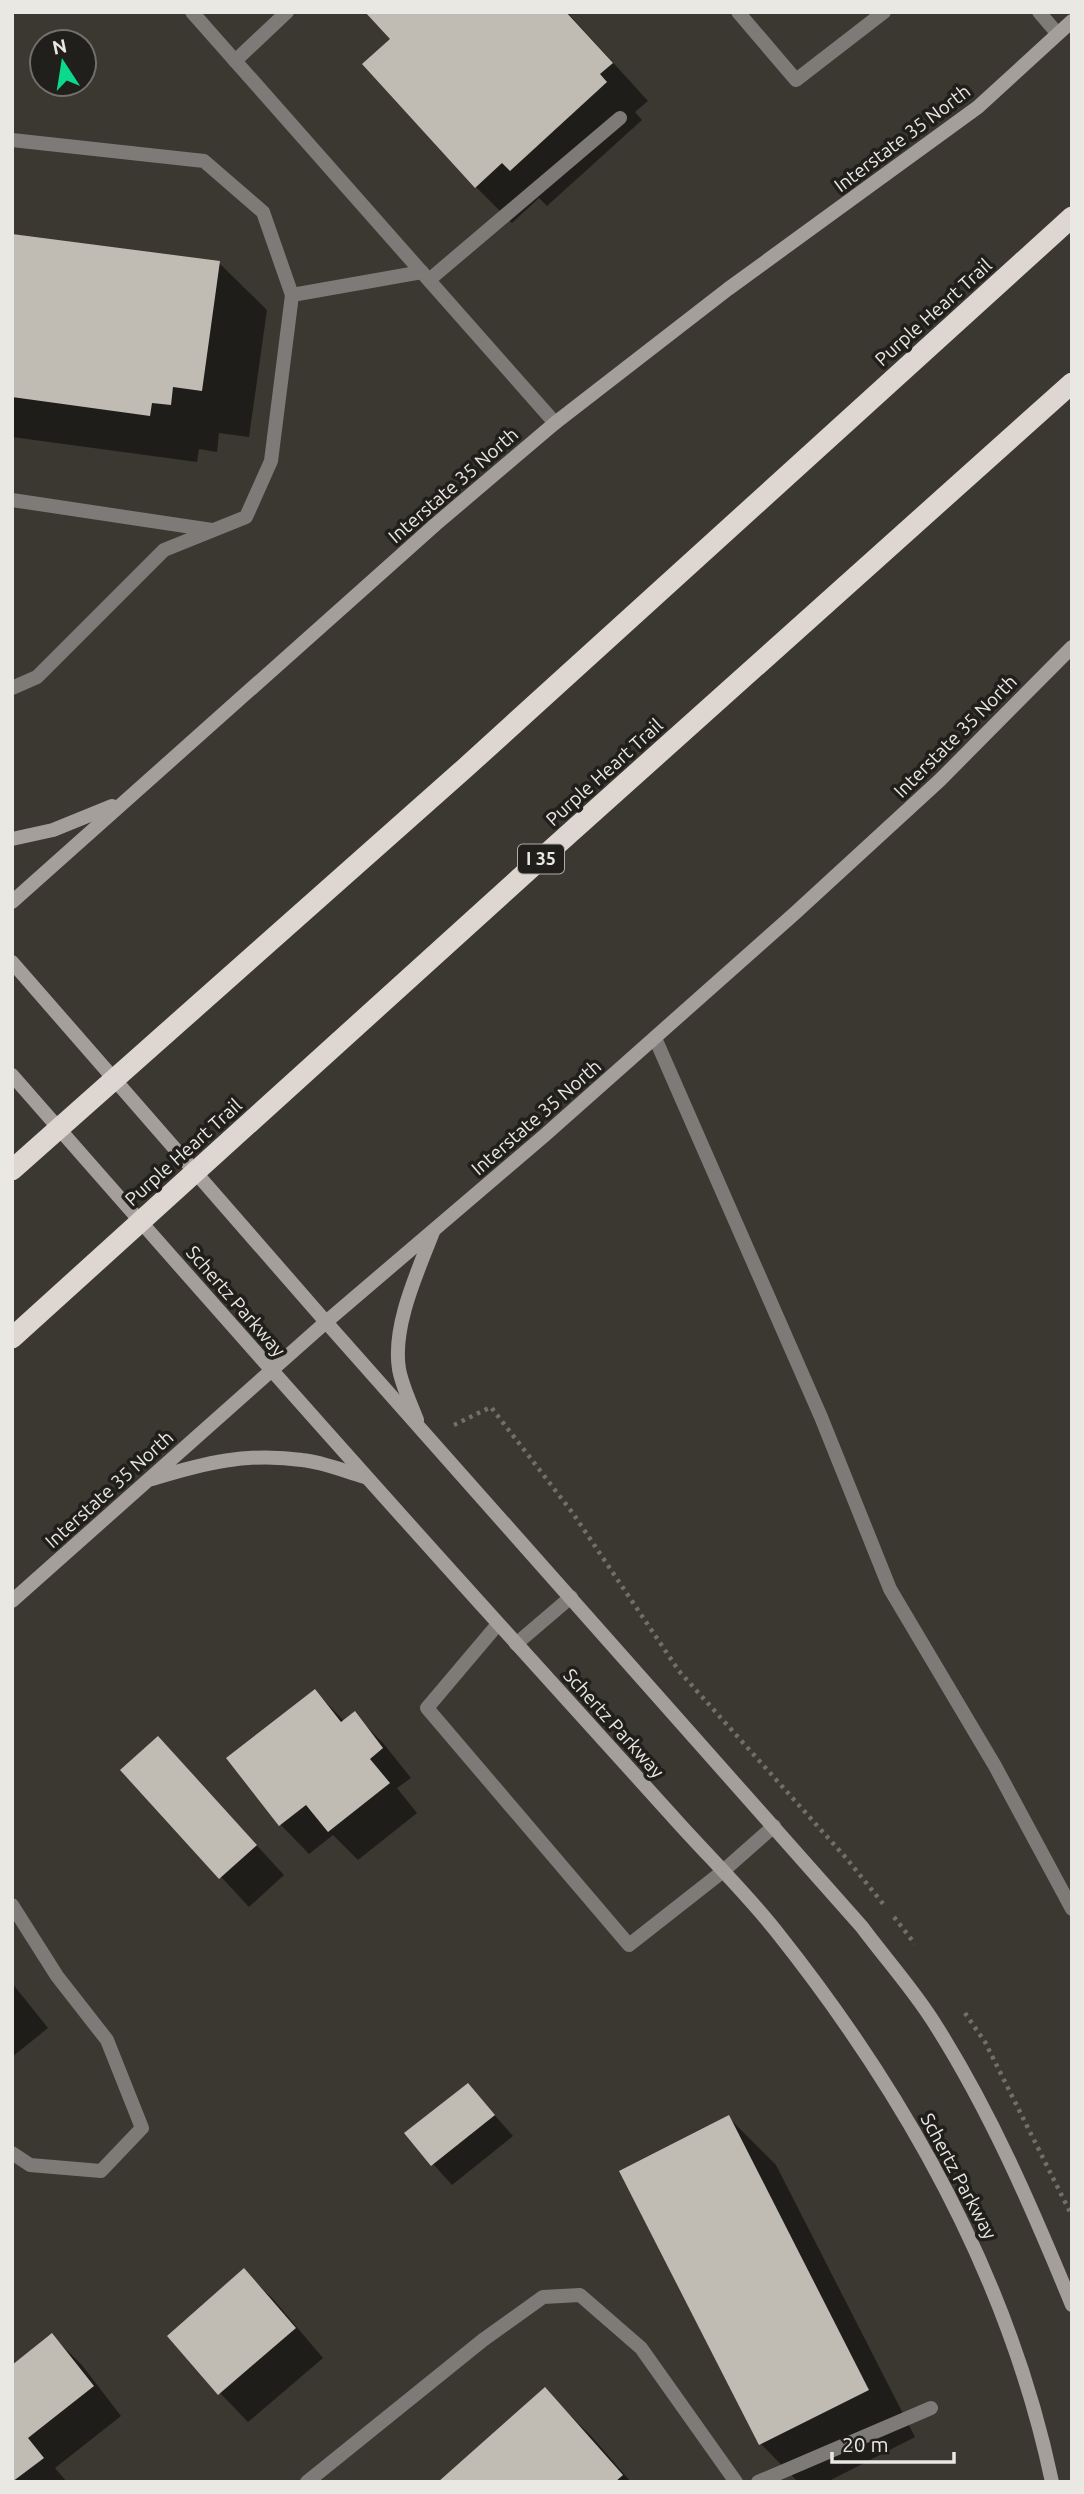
<svg xmlns="http://www.w3.org/2000/svg" width="1084" height="2494" viewBox="0 0 1084 2494" font-family="Ubuntu,sans-serif">
<style>
.shadow{fill:#0007}
.building{fill:#c0bcb3}
.lines{fill:none;stroke-linecap:round;stroke-linejoin:round}
.path{stroke:#726f69;stroke-width:4.5;stroke-dasharray:3.5 5;stroke-linecap:butt}
.lane{stroke:#7d7a78;stroke-width:14}
.street{stroke:#7d7a78;stroke-width:14}
.secondary{stroke:#a59f9b;stroke-width:14}
.highway{stroke:#ded6d0;stroke-width:21}
.labels{text-anchor:middle;stroke-width:7;stroke-linejoin:round;paint-order:stroke}
.shield{fill:#201f1c;stroke:#adaca7;stroke-width:2}
.shield-label{font-size:18px;font-weight:bold;fill:#eae8e3}
.street-label{font-size:19px;fill:#eae8e3;stroke:#201f1c}
</style>
<rect width="100%" height="100%" fill="#3b3731"/>
<g class="shadow">
<path d="M368,12H567L648,101L635,112L642,120L547,206L539,198L512,223L476,187L392,39Z"/>
<path d="M12,235L219,263L267,310L249,437L219,433L217,452L199,449L197,462L12,437Z"/>
<path d="M315,1691L344,1721L354,1714L383,1743L411,1778L397,1788L417,1813L358,1860L333,1835L309,1854L281,1825L228,1758Z"/>
<path d="M158,1738L284,1875L249,1907L122,1770Z"/>
<path d="M12,1983L48,2028L12,2057Z"/>
<path d="M468,2085L513,2136L452,2185L406,2134Z"/>
<path d="M729,2118L776,2165L915,2437L827,2482H798L761,2444L621,2172Z"/>
<path d="M244,2271L273,2299L323,2358L248,2422L220,2393Z"/>
<path d="M52,2336L81,2364L121,2416L55,2468L67,2482H12Z"/>
<path d="M545,2390L592,2437L631,2482H441Z"/>
</g>
<g class="building">
<path d="M365,12H566L613,63L600,74L607,82L510,171L502,163L475,188L362,64L390,39Z"/>
<path d="M12,234L220,261L202,391L173,387L171,405L152,403L150,416L12,397Z"/>
<path d="M315,1689L341,1722L355,1711L383,1748L370,1759L390,1783L328,1832L306,1805L279,1826L226,1758Z"/>
<path d="M158,1736L257,1845L219,1879L120,1770Z"/>
<path d="M468,2083L495,2115L431,2166L404,2133Z"/>
<path d="M729,2115L869,2390L759,2445L619,2171Z"/>
<path d="M244,2268L296,2328L218,2395L167,2336Z"/>
<path d="M52,2333L94,2386L28,2438L44,2458L12,2482V2365Z"/>
<path d="M545,2387L623,2475L615,2482H438Z"/>
</g>
<g class="lines">
<g class="path">
<path d="M454,1425L491,1407L572,1512L679,1671L847,1859L884,1905"/>
<path d="M894,1917L915,1944"/>
<path d="M965,2013L985,2042L1072,2216"/>
</g>
<g class="lane">
<path d="M192,12L555,423"/>
<path d="M738,12L796,80L884,12"/>
<path d="M1039,12L1057,33"/>
<path d="M235,61L287,12"/>
<path d="M12,140L204,161L263,212L292,295"/>
<path d="M429,280L620,118"/>
<path d="M12,500L212,530"/>
<path d="M12,688L37,677L164,550L246,517L271,461L292,295L422,272"/>
<path d="M655,1038L821,1417L890,1589L995,1766L1072,1909"/>
<path d="M498,1624L427,1708L629,1945L722,1872"/>
<path d="M12,1905L57,1976L107,2040L142,2128L101,2171L30,2165L12,2153"/>
<path d="M307,2482L483,2340L543,2297L580,2295L641,2348L736,2482"/>
<path d="M758,2482L931,2408"/>
</g>
<g class="street">
<path d="M516,1644L571,1597"/>
<path d="M722,1872L774,1826"/>
</g>
<g class="secondary">
<path d="M12,839L53,830L112,806"/>
<path d="M12,902L436,524L555,423L728,289L978,107L1072,21"/>
<path d="M12,962L326,1322L862,1927C885,1958 912,1988 933,2021C990,2110 1032,2208 1072,2305"/>
<path d="M12,1075C166,1251 321,1427 478,1601C543,1673 609,1746 674,1818C708,1856 745,1892 776,1931C905,2093 1009,2278 1052,2482"/>
<path d="M417,1420C411,1404 402,1386 399,1369C392,1326 418,1271 433,1232"/>
<path d="M152,1479C204,1463 248,1452 302,1460C323,1462 344,1471 365,1477"/>
<path d="M12,1601L326,1322L545,1135L794,914L940,780L1072,647"/>
</g>
<g class="highway">
<path d="M12,1170L464,769L1072,217"/>
<path d="M12,1338L533,866L1072,383"/>
</g>
</g>
<g class="labels">
<rect class="shield" x="518" y="844.5" width="46" height="29" rx="5"/>
<g class="shield-label">
<text x="541" y="865">I 35</text>
</g>
<g class="street-label">
<text transform="translate(902 138) rotate(-37)" y="7">Interstate 35 North</text>
<text transform="translate(933 312) rotate(-42)" y="7">Purple Heart Trail</text>
<text transform="translate(453 485) rotate(-41)" y="7">Interstate 35 North</text>
<text transform="translate(955 736) rotate(-45)" y="7">Interstate 35 North</text>
<text transform="translate(604 772) rotate(-42)" y="7">Purple Heart Trail</text>
<text transform="translate(536 1117) rotate(-41)" y="7">Interstate 35 North</text>
<text transform="translate(183 1152) rotate(-42)" y="7">Purple Heart Trail</text>
<text transform="translate(236 1301) rotate(49)" y="7">Schertz Parkway</text>
<text transform="translate(109 1489) rotate(-42)" y="7">Interstate 35 North</text>
<text transform="translate(614 1723) rotate(48)" y="7">Schertz Parkway</text>
<text transform="translate(959 2176) rotate(62)" y="7">Schertz Parkway</text>
</g>
</g>
<rect width="1084" height="2494" fill="none" stroke="#eae8e3" stroke-width="28"/>
<g transform="translate(63 63) rotate(348)"><circle r="33" fill="#201f1c" stroke="#716f6c" stroke-width="2"/>
<path d="M0-5L12 26L0 18L-12 26Z" fill="#0bd98b"/>
<text y="-10" font-size="19" font-weight="bold" text-anchor="middle" fill="#eae8e3">N</text>
</g>
<path d="M832 2452v10h122v-10" fill="none" stroke="#eae8e3" stroke-width="3.5"/>
<text x="842" y="2452" font-size="21" fill="#eae8e3" stroke="#201f1c" stroke-width="5" paint-order="stroke">20 m</text>
</svg>
